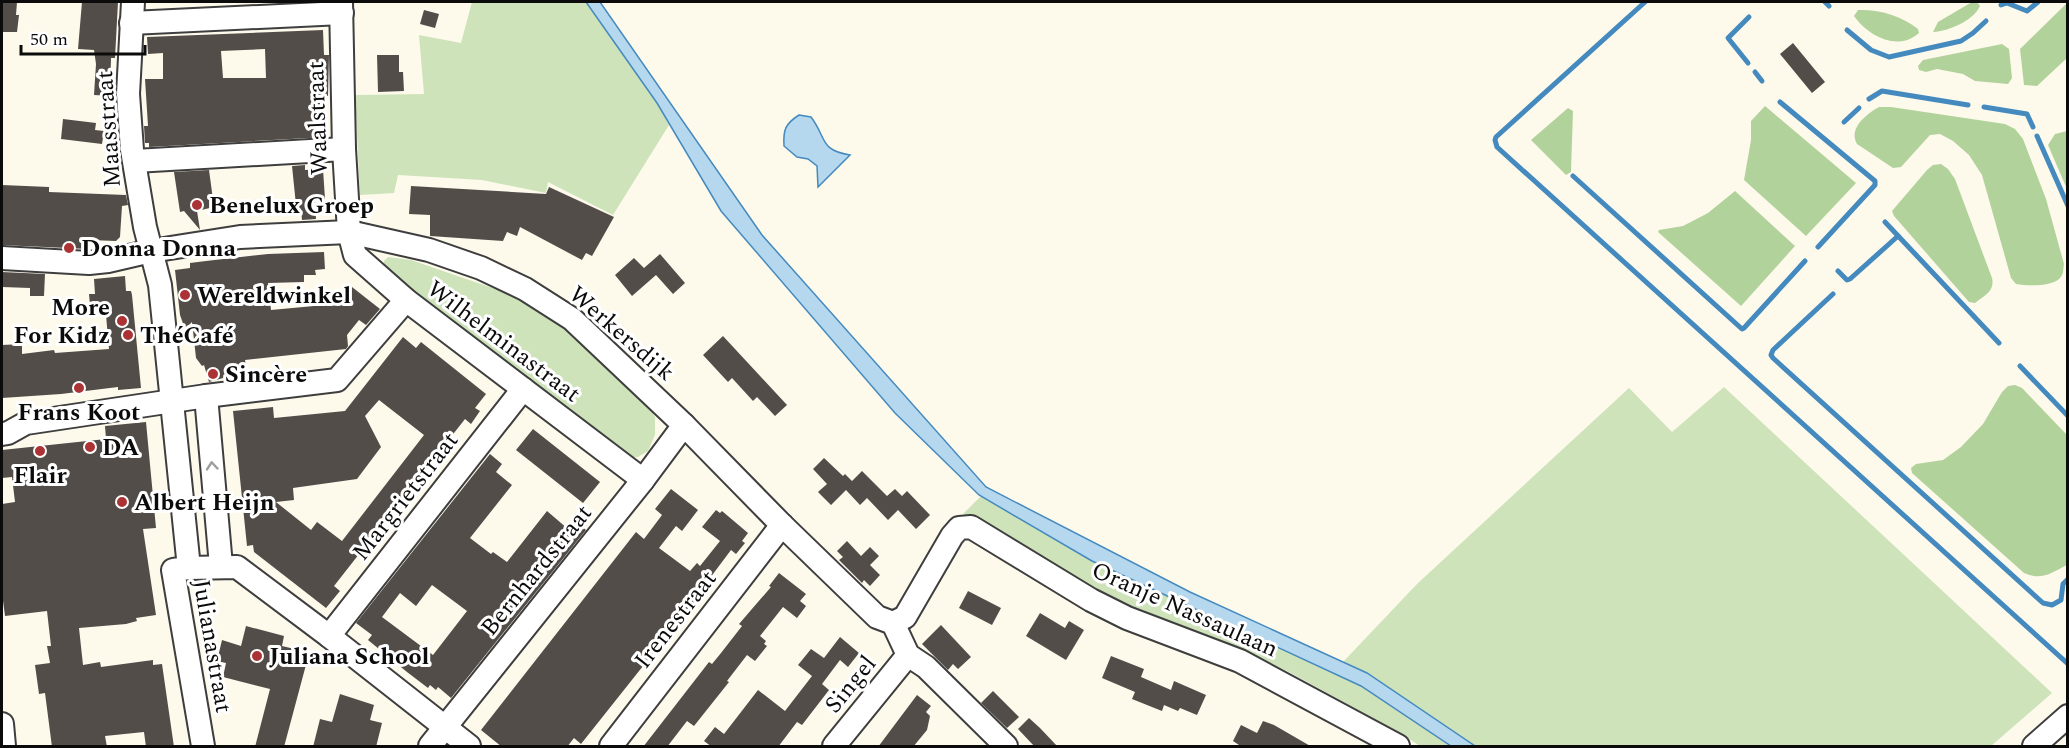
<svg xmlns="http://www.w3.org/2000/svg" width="2069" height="748" viewBox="0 0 2069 748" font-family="Spectral,serif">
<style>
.green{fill:#cee3ba}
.forest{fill:#b2d29b}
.water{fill:#b6d8ef;stroke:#458abe;stroke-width:1.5}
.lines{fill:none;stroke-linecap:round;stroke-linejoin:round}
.stream{stroke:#458abe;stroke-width:5}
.building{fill:#534d49;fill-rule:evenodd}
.minor-casing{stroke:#3e3e3e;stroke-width:26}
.minor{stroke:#fff;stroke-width:22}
.oneway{stroke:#9d9d9d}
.poi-dot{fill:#ac3335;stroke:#fff;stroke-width:2}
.labels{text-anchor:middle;stroke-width:6;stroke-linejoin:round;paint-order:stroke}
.street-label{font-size:24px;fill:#0b0b0b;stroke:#fff}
.poi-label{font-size:24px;font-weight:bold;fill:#0b0b0b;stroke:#fff;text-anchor:start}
</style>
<rect width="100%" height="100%" fill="#fdfaec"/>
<g class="green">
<path d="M472,2H586L657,103L669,125L613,215L548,182L546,193L482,180L398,175L394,193L360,195L355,95L424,94L419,35L461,43Z"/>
<path d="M388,257L411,260L519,297L561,323L646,402L655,417V435L648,451L638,457H626L412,294L384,267V261Z"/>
<path d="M1724,387L2052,693L1991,746H1475L1368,673L1343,662L1417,584L1629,388L1672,432Z"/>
<path d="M981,496L1092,561L1361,686L1451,746H1420L1397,731L1289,672L1226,643L1124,604L963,514Z"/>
</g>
<g class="forest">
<path d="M1972,2H1977L1980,6C1973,21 1949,31 1933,32L1938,22Z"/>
<path d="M2067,3V58L2037,86L2024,85L2020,49Z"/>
<path d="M1858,10C1879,9 1902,16 1918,29L1919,33C1898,52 1868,36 1854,16Z"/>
<path d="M2002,44L2009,49L2012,78L2008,84L1975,81L1963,74L1937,69L1926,72L1919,70L1918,66L1923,60Z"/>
<path d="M1765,106L1856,183L1806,236L1744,180L1751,140V121Z"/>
<path d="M1879,107H1891L2005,124L2015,129L2023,139L2046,199L2064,264C2063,269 2064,274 2060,278C2052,287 2027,286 2016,284L2011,278L1982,175L1969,155L1953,141L1940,134L1930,135L1901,167L1893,168L1857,144C1848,129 1866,114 1879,107Z"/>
<path d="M1568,108L1573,111L1571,172L1566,175L1531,140Z"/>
<path d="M2067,131H2068L2067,189L2048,145L2055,134Z"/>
<path d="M1941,164L1948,169L1955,179L1992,278C1995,291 1985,295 1975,303L1969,302L1894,216L1892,211L1927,170L1933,165Z"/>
<path d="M1735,191L1795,246L1741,306L1658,232L1659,230L1683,226L1708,213Z"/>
<path d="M2015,385L2022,388L2067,435V565C2051,573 2042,581 2024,573L1912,473L1911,468L1916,464L1943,460L1961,447L1983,424L2002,392L2008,386Z"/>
</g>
<g class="water">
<path d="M586,2H600L762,235L986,487L1190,592L1367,673L1475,746H1451L1361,686L1092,561L979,495L895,413L721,211L657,103Z"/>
<path d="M799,115L811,117C827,138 819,150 850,155L818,187L817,166L808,159L797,157L784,146C783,130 785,124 799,115Z"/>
</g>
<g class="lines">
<g class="stream">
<path d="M1645,2L1496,137L1495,140L1497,147L2068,664"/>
<path d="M1825,2L1829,6"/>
<path d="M2001,5L2007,3L2027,11L2038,2"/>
<path d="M1847,30L1871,50L1889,57L1961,41L1973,33L1986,21"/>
<path d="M1748,63L1728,38L1749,17"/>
<path d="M1755,72L1762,81"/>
<path d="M1869,99L1882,91L1968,105"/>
<path d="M1780,102L1875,181V185L1818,247"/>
<path d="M1984,107L2027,114L2033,127"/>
<path d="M1844,122L1859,108"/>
<path d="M2037,136L2068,206"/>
<path d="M1573,176L1742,329L1744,328L1805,261"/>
<path d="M1885,222L1999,343"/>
<path d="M1838,271L1847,280L1850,279L1898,236"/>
<path d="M1833,294L1773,350L1771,355L1773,358L2043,603L2052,605L2061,600L2063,584L2068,579"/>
<path d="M2020,366L2068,416"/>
</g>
</g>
<g class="building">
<path d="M2,2H17L16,15H19L17,32H2Z"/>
<path d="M82,2H118L115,58H111L110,96L94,95L96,64L94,50L78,49Z"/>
<path d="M424,10L439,14L435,28L420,24Z"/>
<path d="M323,30L324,55H329L328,96H324L326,137L149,147V143H145L144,126H148L145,79H163V53L148,54L147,37ZM265,49L266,78H223L221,51Z"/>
<path d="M1793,43L1825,82L1812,93L1780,54Z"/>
<path d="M377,55H399V72H403L404,91L378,92Z"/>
<path d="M63,119L96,123L95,130L104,131L102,144L61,139Z"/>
<path d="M305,165V170L323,169L325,199L315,200L316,219L302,220L301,209L296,205L292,166Z"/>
<path d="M209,170L214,207L197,211L200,230L184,211L180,212L174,172Z"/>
<path d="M2,185L49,187V192L126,195L128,205L122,206L120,237L116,241L90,240V247L88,249L2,245Z"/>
<path d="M411,186L546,194L549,187L614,217L592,256L586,253L582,260L520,227L517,236L507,232L503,241L430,236V215L409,214Z"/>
<path d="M324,252L325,269L315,270L316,275H304V282L268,283L271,310L314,306L313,302L342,299L352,287L380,309L366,325L359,320L347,335L348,346L346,349L245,360L247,373L229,380L223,378L209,382L204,365L202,366L196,358L192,322L185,329L180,315L175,270L190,268V263L206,261L268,254Z"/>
<path d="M660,254L685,283L673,294L656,275L632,296L615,275L634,258L644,268Z"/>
<path d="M2,272L45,274L44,296H30V288L2,287Z"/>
<path d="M125,276L126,291H131L132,295L141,388L118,390V387L61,394L2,398V345L22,344V354L54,350L55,353L109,349L106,315L91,316L89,294H95L94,279Z"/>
<path d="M723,336L787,405L775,416L757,397L753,401L732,378L728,382L703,355Z"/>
<path d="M403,337L416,348L421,342L486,394L475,408L480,411L471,424L465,419L334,586L340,591L326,608L254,552L253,545L247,546L233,411L273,407L274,418L345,411ZM379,400L424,435L342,541L317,522L311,530L276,502L294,500L293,488L357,479L381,447L365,416Z"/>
<path d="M146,422L156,528L143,529L156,615L136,618L137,621L126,624L79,628L83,665L100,662L101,667L153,660V665L162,664L174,747H146L144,732L105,736L107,747H52L45,693L39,694L35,665L50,663L47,646H51L47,611L5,616L2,593V504L15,502L12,477L2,478V450L106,439L105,426Z"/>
<path d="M533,429L600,482L583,503L516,450Z"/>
<path d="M490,454L502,464L496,472L512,485L470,538L491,554L493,552L507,562L547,511L568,529L575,521L586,530L451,698L438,687L436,690L430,685L428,688L407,672L368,640L372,635L356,623ZM432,585L467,611L433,655L382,617L400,593L416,606Z"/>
<path d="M824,458L843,476L845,474L852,481L862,471L887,496L895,489L902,496L907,491L930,515L916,529L898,510L888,520L867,498L860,505L846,490L831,505L818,492L827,484L813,469Z"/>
<path d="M671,489L698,510L682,531L676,526L659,548L690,571L697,563L700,566L720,541L702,527L716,510L720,513L722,511L748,533L742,541L745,543L736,554L731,550L707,582L709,583L581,744L574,738L567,747H502L481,730L636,532L644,539L662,515L655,509Z"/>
<path d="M847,541L861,556L870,547L879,556L870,565L880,575L870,586L864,580L862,583L839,560L843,557L837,551Z"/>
<path d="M779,573L806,594L800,601L806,606L797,618L783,607L760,636L766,641L764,644L767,646L755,661L747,655L727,681L729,682L694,726L687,721L667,747H643L709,662L712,664L721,653L742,626L739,624L771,587L769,586Z"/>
<path d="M968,591L1001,608L992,625L959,608Z"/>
<path d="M1040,613L1065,628L1069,621L1084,630L1066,660L1026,636Z"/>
<path d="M941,625L971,657L958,669L953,664L948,670L922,644Z"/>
<path d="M246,626L284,636L282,646L303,651L301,659L307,661L284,747H255L270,689L223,677L226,663L217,661L222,640L241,646Z"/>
<path d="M840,637L859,653L848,667L840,660L822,684L829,690L802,725L797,722L778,747H712L704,741L715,727L724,734L758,690L785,711L812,676L798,665L811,649L824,658Z"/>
<path d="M1111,656L1144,669L1141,677L1171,690L1174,681L1206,695L1197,715L1180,708L1178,711L1164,705L1162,711L1132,699L1135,692L1102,678Z"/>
<path d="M993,691L1019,717L1007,728L981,703Z"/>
<path d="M340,694L374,705L370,720L382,723L376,747H313L320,719L332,722Z"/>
<path d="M917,695L931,706L926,712L930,716L927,730L913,747H878Z"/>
<path d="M1029,718L1040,728L1058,747H1035L1018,729Z"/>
<path d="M1263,721L1274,725L1312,747H1242L1233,741L1241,725L1257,733Z"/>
</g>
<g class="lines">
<g class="minor-casing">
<g id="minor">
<path d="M133,2L128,94L132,150L145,227L160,285L189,568"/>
<path d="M341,2L344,149L349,232L355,255L406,300L643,480"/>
<path d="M131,23L342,13"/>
<path d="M135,161L344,149"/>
<path d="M2,258L89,263L108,261L151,251L240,237L349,232L429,250L481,268L525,289L572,319L684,425L782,525L877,617L893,623L908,655L926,667L1006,746"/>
<path d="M206,396L221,566"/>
<path d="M2,434L8,433L26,423L206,396L337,380L406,300"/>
<path d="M893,623L905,617L952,536L959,528L971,527L1091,600L1127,618L1240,661L1398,746"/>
<path d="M329,636L523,389"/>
<path d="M2,724L4,746"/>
<path d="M203,746L173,570L189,568L237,567L329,636L469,746"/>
<path d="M430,746L643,480L684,425"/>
<path d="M611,746L782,525"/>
<path d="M834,746L908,655"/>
<path d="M2034,746L2068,716"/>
</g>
</g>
<use href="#minor" class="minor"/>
</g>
<defs><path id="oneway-chevron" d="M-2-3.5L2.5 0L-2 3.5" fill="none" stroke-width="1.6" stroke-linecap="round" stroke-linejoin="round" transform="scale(1.5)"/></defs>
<use class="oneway" href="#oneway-chevron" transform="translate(212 466) rotate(-95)"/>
<g class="poi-dot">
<circle cx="197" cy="205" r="6"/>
<circle cx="69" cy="248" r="6"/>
<circle cx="185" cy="295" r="6"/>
<circle cx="122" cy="321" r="6"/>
<circle cx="128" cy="335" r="6"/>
<circle cx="213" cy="374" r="6"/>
<circle cx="79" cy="388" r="6"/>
<circle cx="90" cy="447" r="6"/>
<circle cx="40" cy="451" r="6"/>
<circle cx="122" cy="502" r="6"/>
<circle cx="257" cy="656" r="6"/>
</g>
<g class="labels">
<g class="street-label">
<text transform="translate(317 118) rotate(-92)" y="8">Waalstraat</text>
<text transform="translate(108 129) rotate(-94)" y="8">Maasstraat</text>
<text transform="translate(622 333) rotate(41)" y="8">Werkersdijk</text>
<text transform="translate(504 341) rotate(37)" y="8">Wilhelminastraat</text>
<text transform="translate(405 496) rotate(-52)" y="8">Margrietstraat</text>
<text transform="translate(536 570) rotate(-51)" y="8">Bernhardstraat</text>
<text transform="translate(1185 609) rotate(24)" y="8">Oranje Nassaulaan</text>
<text transform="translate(675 619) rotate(-52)" y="8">Irenestraat</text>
<text transform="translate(213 646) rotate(80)" y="8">Julianastraat</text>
<text transform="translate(850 684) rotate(-51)" y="8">Singel</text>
</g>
<g class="poi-label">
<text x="209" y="213">Benelux Groep</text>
<text x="81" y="256">Donna Donna</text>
<text x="197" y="303">Wereldwinkel</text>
<text x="110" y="315" text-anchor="end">More<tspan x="110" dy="28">For Kidz</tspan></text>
<text x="140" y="343">ThéCafé</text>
<text x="225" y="382">Sincère</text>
<text x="79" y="420" text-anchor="middle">Frans Koot</text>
<text x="102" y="455">DA</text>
<text x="40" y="483" text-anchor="middle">Flair</text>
<text x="134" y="510">Albert Heijn</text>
<text x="269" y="664">Juliana School</text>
</g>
</g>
<rect width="2069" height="748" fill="none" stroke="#0b0b0b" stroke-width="6"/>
<path d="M21 45v9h124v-9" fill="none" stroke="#0b0b0b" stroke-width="3"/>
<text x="30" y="45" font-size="18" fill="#0b0b0b" stroke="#ffffff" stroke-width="4.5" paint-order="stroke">50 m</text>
</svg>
